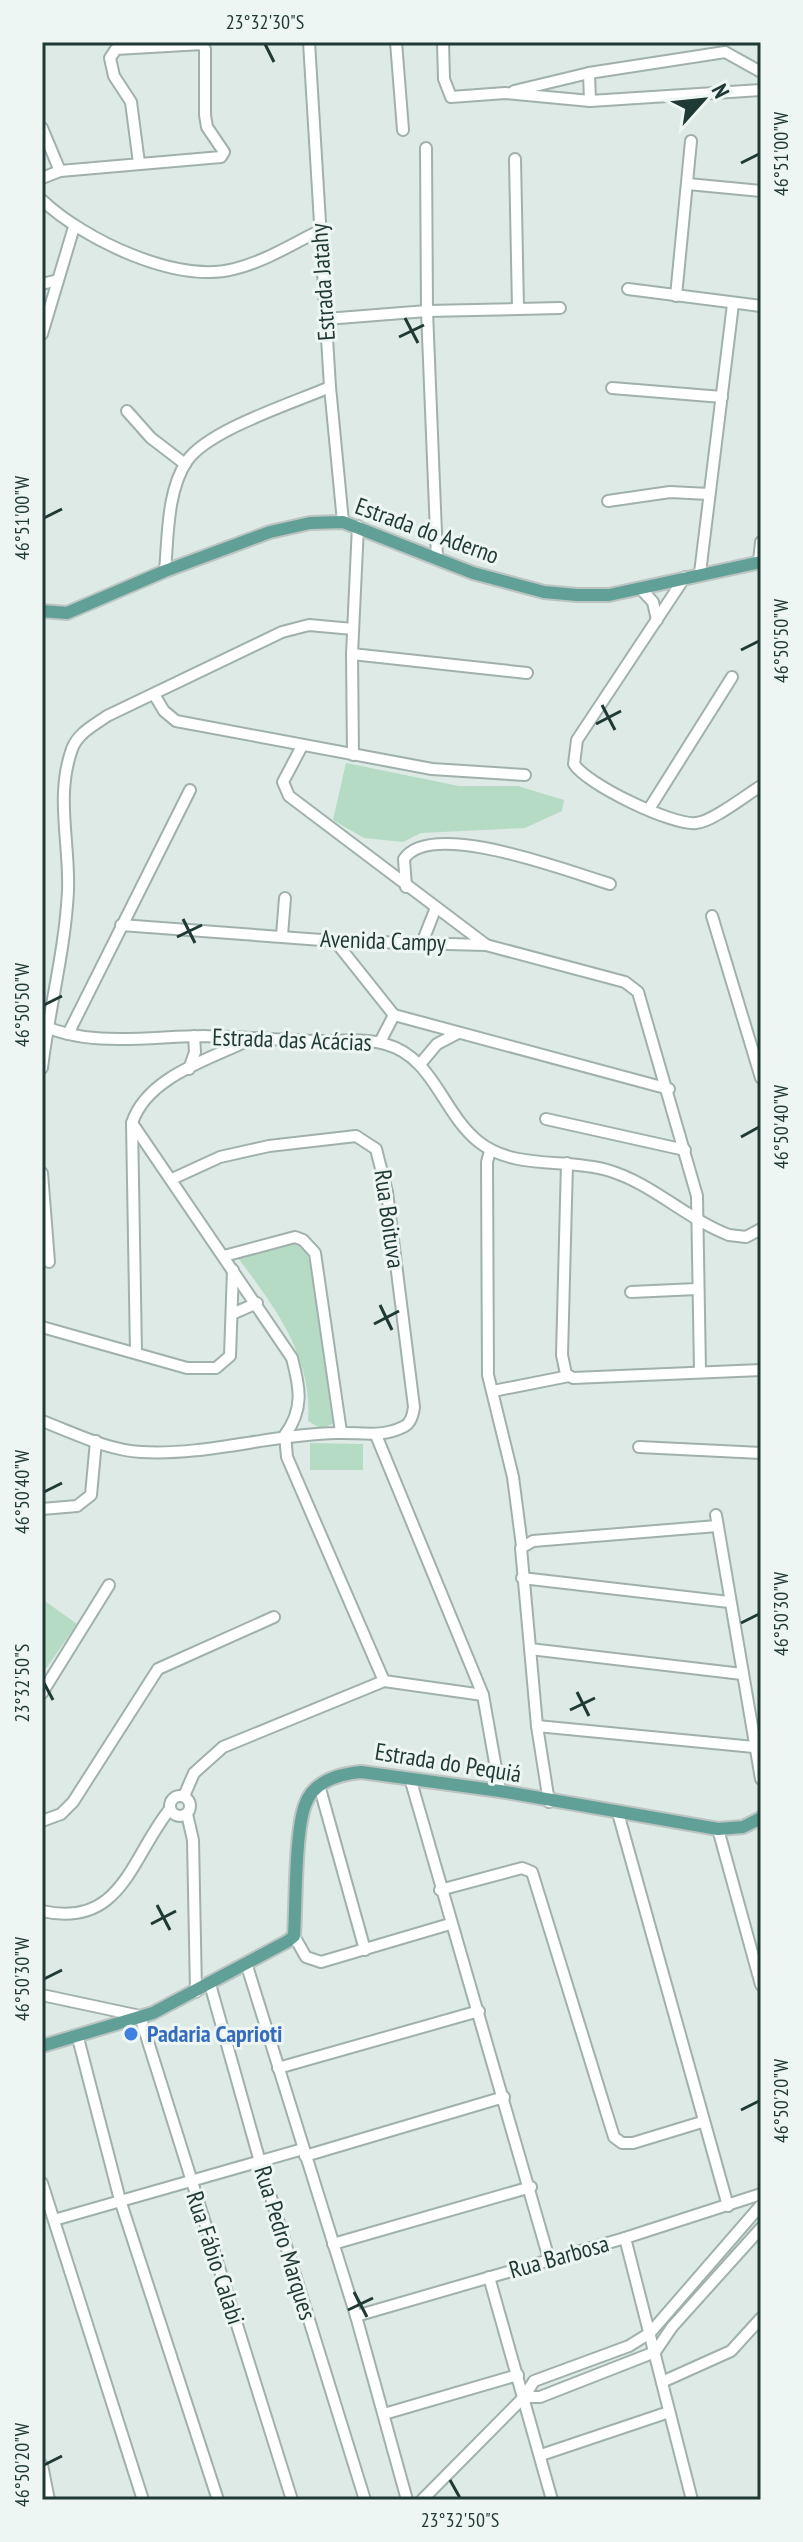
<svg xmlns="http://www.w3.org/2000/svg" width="803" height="2542" viewBox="0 0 803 2542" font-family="'PT Sans Narrow',sans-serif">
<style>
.green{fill:#b5dbc4}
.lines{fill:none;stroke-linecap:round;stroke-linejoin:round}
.minor-casing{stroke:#a0b1ad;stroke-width:14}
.major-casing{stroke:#bcc4c2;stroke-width:16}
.minor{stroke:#fff;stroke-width:10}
.major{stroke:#61a096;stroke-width:12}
.ticks{fill:none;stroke:#1f3935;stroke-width:3}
.shop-dot{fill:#3f7fe0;stroke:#eef6f3;stroke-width:3}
.labels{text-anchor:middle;stroke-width:6;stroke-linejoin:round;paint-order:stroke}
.street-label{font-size:24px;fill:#1f3935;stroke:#eef6f3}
.shop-label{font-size:24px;font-weight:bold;fill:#366cbe;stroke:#eef6f3;text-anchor:start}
.neatline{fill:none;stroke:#1f3935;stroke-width:3}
.ticks-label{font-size:20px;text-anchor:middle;fill:#1f3935}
</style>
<rect width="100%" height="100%" fill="#ddeae5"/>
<g class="green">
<path d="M346,763L459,786H518L564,800L562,811L525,828L421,833L403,842L364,838L333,820Z"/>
<path d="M298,1242L306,1247L310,1265L333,1424L320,1428L308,1421C313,1357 275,1307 238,1258Z"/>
<path d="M310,1443L363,1444V1470H310Z"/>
<path d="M42,1599L77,1624L42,1674Z"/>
</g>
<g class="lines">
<g class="minor-casing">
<g id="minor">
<path d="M309,42L330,387L343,522"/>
<path d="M396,42L403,130"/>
<path d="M443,42L444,79L451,97L505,93L590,101L761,90"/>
<path d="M725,52L761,72"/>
<path d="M589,73L590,101"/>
<path d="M514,91L589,73L725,52"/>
<path d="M42,128L60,171"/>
<path d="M426,148L427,311L437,558"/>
<path d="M515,159L518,308"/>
<path d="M42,178L60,171L221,157L224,152L207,127L205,115V49L202,44L116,49L110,58L114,76L131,102L139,163"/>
<path d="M688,184L761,191"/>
<path d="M42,200C83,239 176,284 234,269C264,262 292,244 319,231"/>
<path d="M42,284L58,280"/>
<path d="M628,289L761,306"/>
<path d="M676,296L691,141"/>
<path d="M326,319L427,311L560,308"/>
<path d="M42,334L74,227"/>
<path d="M612,388L722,397"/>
<path d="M127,411L151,438L185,464"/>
<path d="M608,501L670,492L709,494"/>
<path d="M759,562L761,542"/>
<path d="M165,571C168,537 167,490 187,461C208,430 293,403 330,387"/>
<path d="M700,573L733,304"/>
<path d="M685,577L577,740L574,764C586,784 673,826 696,823C712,822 746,795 761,786"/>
<path d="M640,588L653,602L657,620"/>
<path d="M352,654L527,673"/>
<path d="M155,696L164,711L176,721L432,769L525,775"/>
<path d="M302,746L283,782L289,796L485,944"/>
<path d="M353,755L352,654L358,526"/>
<path d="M649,809L732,677"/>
<path d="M406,887L404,859C431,818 570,872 610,884"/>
<path d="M712,916L761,1078"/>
<path d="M121,925L335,941L486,945L625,982L638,992L697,1196L700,1371"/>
<path d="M282,935L285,898"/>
<path d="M335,941L394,1015L380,1042"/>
<path d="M422,943L435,910"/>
<path d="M394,1015L669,1089"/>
<path d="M42,1025C90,1048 153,1036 204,1036C242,1037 281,1040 319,1041C340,1041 365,1038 385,1044C434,1057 442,1113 479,1142C514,1170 565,1158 607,1170C652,1183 685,1218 729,1235L746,1237L761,1229"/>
<path d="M68,1034L190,790"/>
<path d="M421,1063L437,1044L458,1033"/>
<path d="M42,1068C49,1009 65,951 68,891C70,844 55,796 72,749C78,733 93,726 107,716L282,632L309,625L353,629"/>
<path d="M189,1069L195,1052L194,1036"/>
<path d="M546,1119L685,1150"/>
<path d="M132,1123L292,1358C300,1388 304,1409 285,1435"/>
<path d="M490,1151L487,1162L488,1375L513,1477L522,1546"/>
<path d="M567,1163L562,1355L566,1374L573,1378L761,1370"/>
<path d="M42,1173L49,1262"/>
<path d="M224,1256L295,1237L303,1240L315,1253L341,1432"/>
<path d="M631,1292L697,1289"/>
<path d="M232,1314L257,1303"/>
<path d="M42,1327L187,1368H216L230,1356L233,1270"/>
<path d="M136,1353L132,1123C147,1077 208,1060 249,1040"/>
<path d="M493,1391L569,1376"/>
<path d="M42,1421C74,1433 107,1450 141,1452C206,1456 272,1434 337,1433C360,1432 381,1438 403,1427C411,1424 413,1415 414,1407L387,1192L376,1149L356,1136L269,1146L220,1157L172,1179"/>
<path d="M285,1435L287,1457L384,1681"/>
<path d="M376,1435L483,1695L500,1791"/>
<path d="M639,1447L761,1453"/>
<path d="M42,1509L77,1506L91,1495L96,1441"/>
<path d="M716,1515L761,1779"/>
<path d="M522,1578L729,1602"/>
<path d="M530,1649L742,1674"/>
<path d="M42,1693L109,1585"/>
<path d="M537,1726L754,1747"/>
<path d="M410,1778L549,2259"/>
<path d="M319,1785L365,1950"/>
<circle cx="180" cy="1806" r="10"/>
<path d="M184,1796L194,1773L223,1747L384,1681L483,1695"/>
<path d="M549,1802L537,1726L521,1548L533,1541L717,1526"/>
<path d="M618,1813L728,2206"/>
<path d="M187,1814L193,1840L196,1992"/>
<path d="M42,1821L61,1814L73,1802L158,1669L274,1617"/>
<path d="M718,1829L761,1985"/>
<path d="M440,1890L522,1868L532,1872L614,2137L622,2143H633L702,2122"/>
<path d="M42,1911C122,1929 131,1857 170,1809"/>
<path d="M294,1936L306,1957L321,1962L450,1924"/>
<path d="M247,1966L356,2316L407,2500"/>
<path d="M210,1984L260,2162L365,2500"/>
<path d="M42,1995L140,2016L292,2500"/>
<path d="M78,2038L120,2200L218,2500"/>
<path d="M278,2068L479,2011"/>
<path d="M305,2156L504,2097"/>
<path d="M42,2183L143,2500"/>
<path d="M54,2220L303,2149"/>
<path d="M625,2238L692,2500"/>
<path d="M333,2244L531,2187"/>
<path d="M489,2277L552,2500"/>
<path d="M356,2316L625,2238L761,2194"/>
<path d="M662,2382L731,2351L761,2318"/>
<path d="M524,2397H540L655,2352L672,2327L761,2228"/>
<path d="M384,2414L518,2375"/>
<path d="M541,2455L669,2412"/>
<path d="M42,2465L49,2500"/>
<path d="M422,2500L524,2397L534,2381L629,2346L650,2333L761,2205"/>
</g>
</g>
<g class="major-casing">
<g id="major">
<path d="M42,611L67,613L165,571L270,532L310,523L343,522L473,573L544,592L577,595H609L761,562"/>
<path d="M42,2046L153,2013L288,1941L294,1936C296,1903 295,1832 305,1805C313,1781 340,1774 361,1772L500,1791L718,1829L743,1827L761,1818"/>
</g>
</g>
<use href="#minor" class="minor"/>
<use href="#major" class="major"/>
</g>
<path class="ticks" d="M265,44L274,62M741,163L759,154M405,318L418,343M399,337L424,325M44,518L62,509M741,650L759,641M602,705L615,730M596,724L621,711M183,919L195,943M177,937L202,925M44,1005L62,996M741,1137L759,1127M380,1305L392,1330M374,1324L399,1311M44,1492L62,1483M741,1623L759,1614M44,1683L53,1700M577,1692L589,1716M570,1710L595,1698M157,1905L170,1930M151,1924L176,1911M44,1979L62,1970M741,2110L759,2101M354,2292L367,2317M348,2310L373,2298M44,2465L62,2456M450,2480L460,2498"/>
<circle class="shop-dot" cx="131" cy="2034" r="8"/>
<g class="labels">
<g class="street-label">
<text transform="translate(323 282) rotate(-94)" y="8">Estrada Jatahy</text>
<text transform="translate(427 531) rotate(20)" y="8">Estrada do Aderno</text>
<text transform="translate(383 941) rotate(2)" y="8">Avenida Campy</text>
<text transform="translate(292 1040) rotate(2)" y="8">Estrada das Acácias</text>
<text transform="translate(389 1219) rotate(82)" y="8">Rua Boituva</text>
<text transform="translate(448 1763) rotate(9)" y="8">Estrada do Pequiá</text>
<text transform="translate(285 2243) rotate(73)" y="8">Rua Pedro Marques</text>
<text transform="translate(559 2257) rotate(-16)" y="8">Rua Barbosa</text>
<text transform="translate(215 2258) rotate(72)" y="8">Rua Fábio Calabi</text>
</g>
<g class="shop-label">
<text x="147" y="2042">Padaria Caprioti</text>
</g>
</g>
<rect width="803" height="2542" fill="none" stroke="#eef6f3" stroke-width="88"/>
<g transform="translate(703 100) rotate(63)" stroke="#eef6f3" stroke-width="6" paint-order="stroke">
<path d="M0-6L14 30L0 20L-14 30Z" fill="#1f3935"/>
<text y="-12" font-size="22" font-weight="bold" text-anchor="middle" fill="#1f3935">N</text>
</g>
<rect x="44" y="44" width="715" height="2454" class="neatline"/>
<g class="ticks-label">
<text x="265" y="29">23°32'30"S</text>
<text transform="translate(781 154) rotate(-90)" y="7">46°51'00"W</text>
<text transform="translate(22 518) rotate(-90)" y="7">46°51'00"W</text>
<text transform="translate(781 641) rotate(-90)" y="7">46°50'50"W</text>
<text transform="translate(22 1005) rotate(-90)" y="7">46°50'50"W</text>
<text transform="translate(781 1127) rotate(-90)" y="7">46°50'40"W</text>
<text transform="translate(22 1492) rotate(-90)" y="7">46°50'40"W</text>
<text transform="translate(781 1614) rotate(-90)" y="7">46°50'30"W</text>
<text transform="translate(22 1683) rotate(-90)" y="7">23°32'50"S</text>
<text transform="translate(22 1979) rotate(-90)" y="7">46°50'30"W</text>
<text transform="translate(781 2101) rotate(-90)" y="7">46°50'20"W</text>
<text transform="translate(22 2465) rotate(-90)" y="7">46°50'20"W</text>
<text x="460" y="2527">23°32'50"S</text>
</g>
</svg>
